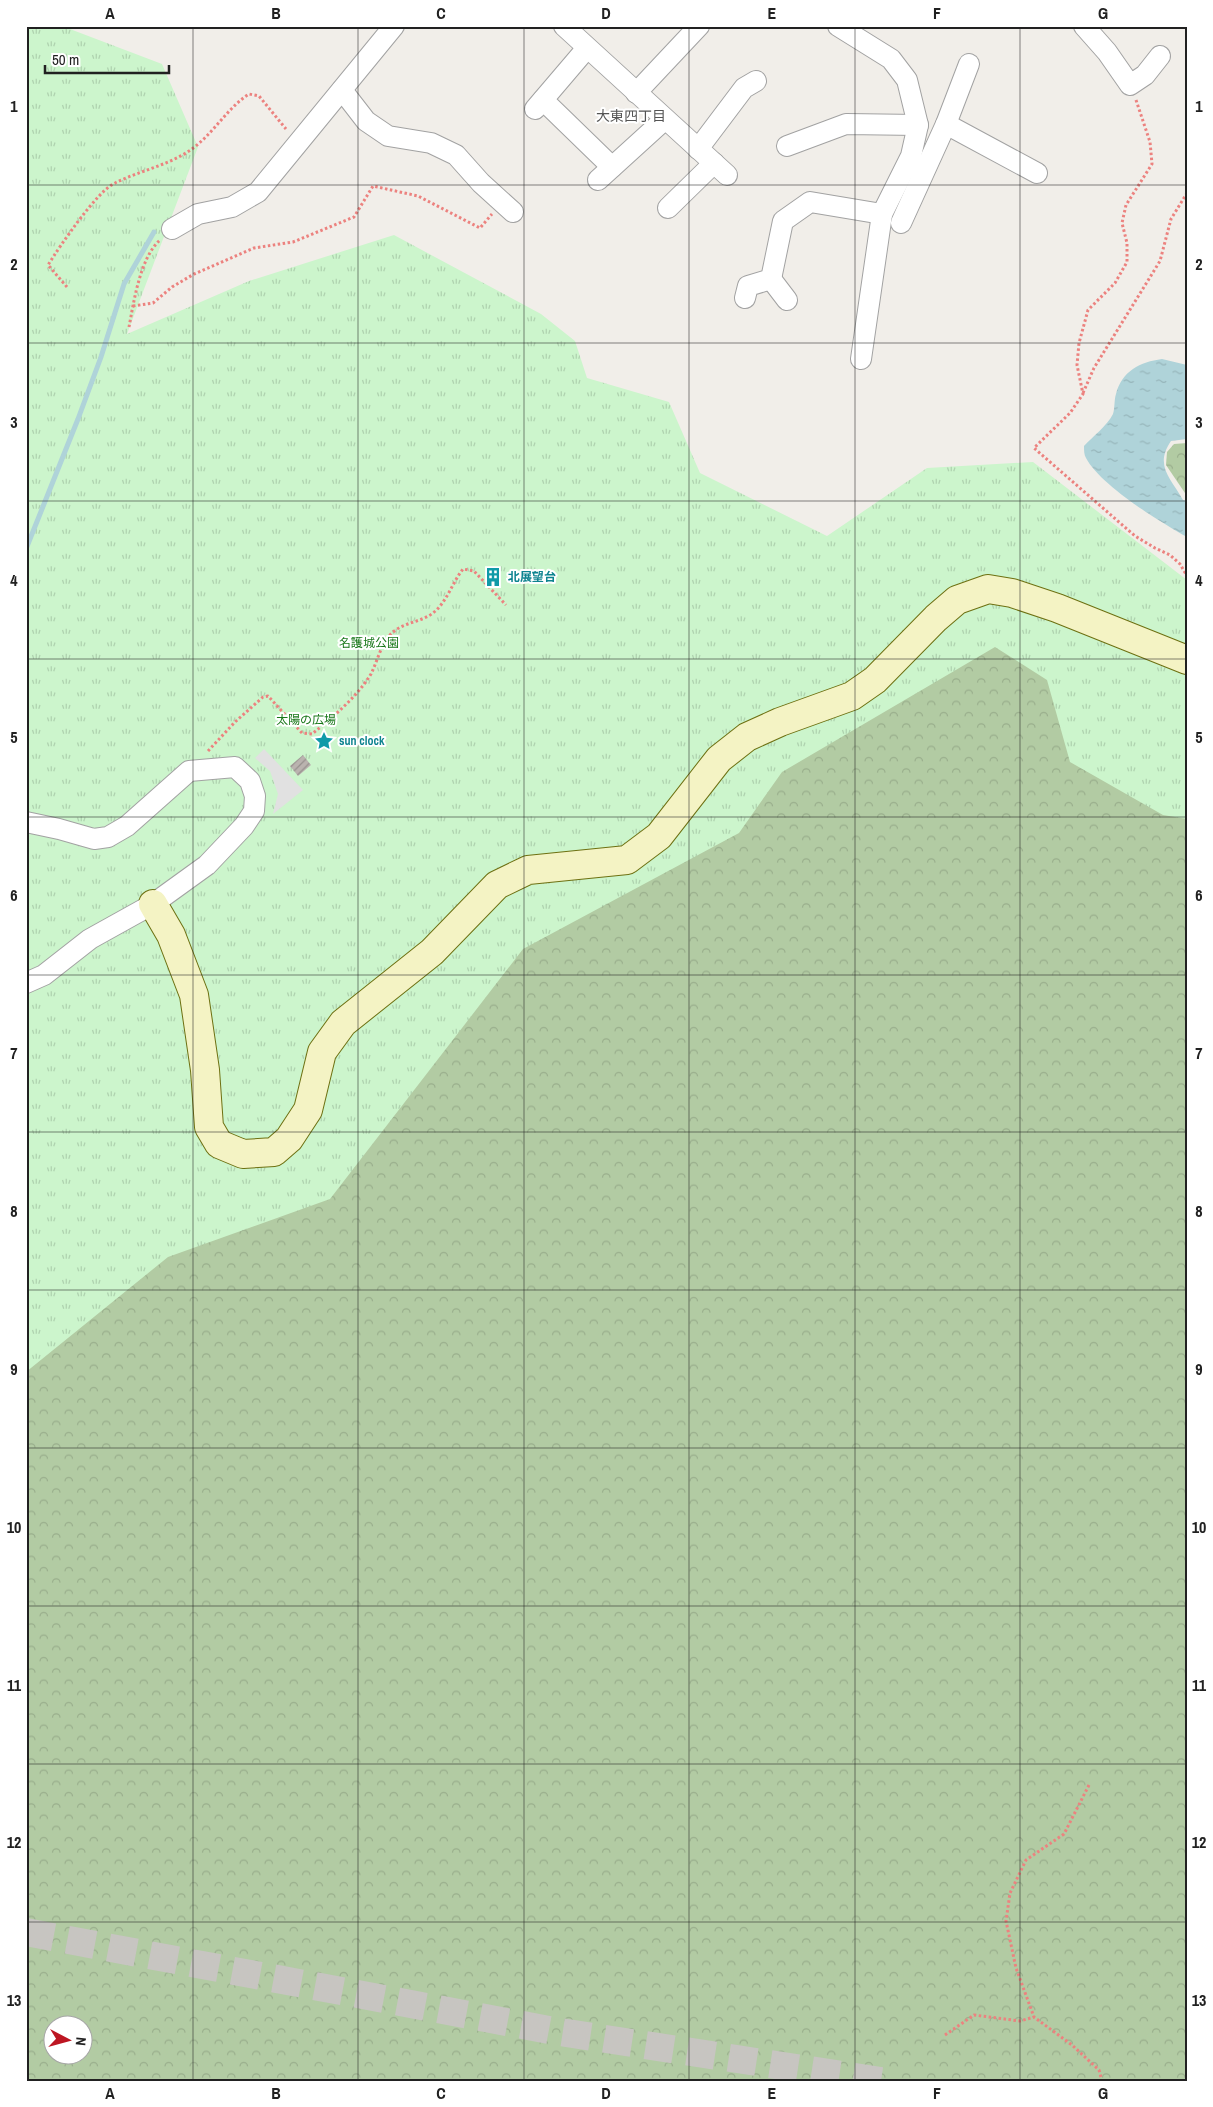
<svg xmlns="http://www.w3.org/2000/svg" width="1213" height="2107" viewBox="0 0 1213 2107" font-family="'Archivo Narrow','Noto Sans JP',sans-serif">
<style>
.forest{fill:url(#forest-crowns);fill-rule:evenodd}
.park{fill:url(#park-tufts)}
.parking{fill:#e1e1e1}
.water{fill:url(#water-ripples)}
.lines{fill:none;stroke-linecap:round;stroke-linejoin:round}
.stream{stroke:#afd3d9;stroke-width:5}
.building{fill:url(#building-hatch)}
.highway-tunnel{stroke:#c7c5c1;stroke-width:28;stroke-dasharray:28 14;stroke-linecap:butt}
.street-casing{stroke:#a2a2a2;stroke-width:22}
.secondary-casing{stroke:#6d7011;stroke-width:30}
.path{stroke:#ec827f;stroke-width:3;stroke-dasharray:2.5 2.5;stroke-linecap:butt}
.street{stroke:#fff;stroke-width:20}
.secondary{stroke:#f4f3c4;stroke-width:28}
.grid{fill:none;stroke:#212121;stroke-width:1;stroke-opacity:0.55}
.labels{text-anchor:middle;stroke-width:4;stroke-linejoin:round;paint-order:stroke}
.culture-label{font-size:12px;font-weight:bold;fill:#0d838f;stroke:#fff;text-anchor:start}
.park-label{font-size:12px;fill:#187719;stroke:#fff}
.neighbourhood-label{font-size:14px;fill:#545454;stroke:#fff}
.neatline{fill:none;stroke:#212121;stroke-width:2}
.grid-label{font-size:16px;text-anchor:middle;font-weight:bold;fill:#212121}
</style>
<defs>
<pattern id="forest-crowns" width="20" height="18" patternUnits="userSpaceOnUse" patternTransform="scale(1.25)"><rect width="20" height="18" fill="#b2cba3"/><path d="M2 6a3 3 0 1 1 6 0M12 15a3 3 0 1 1 6 0" fill="none" stroke="#99ae8c"/></pattern>
<pattern id="park-tufts" width="24" height="20" patternUnits="userSpaceOnUse" patternTransform="scale(1.25)"><rect width="24" height="20" fill="#ccf5cc"/><path d="M3 7l-1-3M5 7V3M7 7l1-3M15 17l-1-3M17 17v-4M19 17l1-3" fill="none" stroke="#afd2af"/></pattern>
<pattern id="water-ripples" width="26" height="14" patternUnits="userSpaceOnUse" patternTransform="scale(1.25)"><rect width="26" height="14" fill="#afd3d9"/><path d="M2 4q2-2 4 0t4 0M15 11q2-2 4 0t4 0" fill="none" stroke="#96b5ba"/></pattern>
<pattern id="building-hatch" width="6" height="6" patternUnits="userSpaceOnUse" patternTransform="scale(1.25)"><rect width="6" height="6" fill="#bab3af"/><path d="M-1 1l2-2M0 6l6-6M5 7l2-2" fill="none" stroke="#97918e"/></pattern>
</defs>
<rect width="100%" height="100%" fill="#f1eee9"/>
<g class="forest">
<path d="M1187,443V496L1166,465L1167,452L1174,444Z"/>
<path d="M969,615L1187,672V2081H26V995L335,1052ZM52,2024H82V2054H52Z"/>
</g>
<path class="park" d="M26,26H62L162,64L198,147L127,334L249,281L394,235L541,314L575,341L587,378L669,402L700,473L827,536L927,468L1033,462L1187,580V819L1163,815L1070,762L1047,680L995,647L782,772L739,833L523,949L330,1199L168,1257L26,1372Z"/>
<path class="parking" d="M264,749L303,790L273,814L278,794L270,771L255,758Z"/>
<path class="water" d="M1162,359L1187,365V439L1171,441C1154,466 1171,478 1183,500L1187,501V537C1160,522 1100,485 1086,458C1084,455 1084,450 1084,446C1092,437 1107,426 1113,414C1115,408 1114,400 1116,394C1122,371 1140,362 1162,359Z"/>
<g class="lines">
<path class="stream" d="M26,549L78,419L101,357L124,284L154,232"/>
</g>
<path class="building" d="M303,755L311,765L298,776L290,766Z"/>
<g class="lines">
<path class="highway-tunnel" d="M26,1932L560,2032L881,2081"/>
<g class="street-casing">
<g id="street">
<path d="M564,26L727,175"/>
<path d="M1084,26L1107,52L1130,85L1145,75L1160,56"/>
<path d="M342,90L366,121L388,136L431,143L456,155L481,183L513,212"/>
<path d="M636,93L699,26"/>
<path d="M543,100L612,167"/>
<path d="M535,109L587,48"/>
<path d="M946,124L1037,173"/>
<path d="M787,146L846,124L918,125"/>
<path d="M698,149L744,88L756,81"/>
<path d="M598,180L664,120"/>
<path d="M668,208L714,163"/>
<path d="M901,223L946,124L969,64"/>
<path d="M172,229L198,214L232,207L258,192L394,26"/>
<path d="M771,279L787,300"/>
<path d="M745,298L748,286L771,279L783,221L810,202L882,214L911,156L918,125L907,80L891,59L838,26"/>
<path d="M861,359L882,214"/>
<path d="M26,822L59,829L94,839L108,837L127,826L189,771L235,767L250,781L255,796L254,811L244,826L207,865L153,904L90,939L44,975L26,983"/>
</g>
</g>
<g class="secondary-casing">
<path id="secondary" d="M153,904L171,935L194,995L205,1070L209,1127L219,1144L243,1154L274,1152L289,1139L308,1110L322,1052L343,1023L432,952L497,885L528,870L627,860L659,836L719,759L747,737L780,722L852,696L875,680L936,618L957,600L988,589L1012,593L1057,608L1187,660"/>
</g>
<g class="path">
<path d="M1136,100L1150,142L1152,164L1126,205L1122,223L1127,243V262L1115,283L1088,310L1079,343L1077,365L1083,394L1070,413L1034,448L1135,536L1155,548L1170,555L1180,564L1187,576"/>
<path d="M67,287L48,265C60,246 97,191 115,183C139,171 166,166 189,151C212,136 226,109 249,94L259,96L286,129"/>
<path d="M133,306L153,303L172,287L194,274L254,248L293,242L354,217L373,186L418,196L480,228L492,214"/>
<path d="M129,327C134,301 140,258 160,240"/>
<path d="M1083,393L1094,368L1160,261L1171,219L1187,193"/>
<path d="M208,751L235,722L263,697L268,696L302,733L312,734C333,717 357,697 371,674C377,662 381,645 389,636C401,622 420,623 433,613C447,602 452,583 463,569L474,571L506,605"/>
<path d="M1089,1785L1064,1834L1026,1860L1010,1893L1006,1921L1016,1968L1034,2017L1072,2045L1099,2070L1102,2081"/>
<path d="M945,2035L974,2015L1020,2021L1034,2017"/>
</g>
<use href="#street" class="street"/>
<use href="#secondary" class="secondary"/>
</g>
<path class="grid" d="M193,26V2081M358,26V2081M524,26V2081M689,26V2081M855,26V2081M1020,26V2081M26,185H1187M26,343H1187M26,501H1187M26,659H1187M26,817H1187M26,975H1187M26,1132H1187M26,1290H1187M26,1448H1187M26,1606H1187M26,1764H1187M26,1922H1187"/>
<defs>
<g id="building-bare" transform="scale(1.5)"><path d="M-4-6H4V6H1V3H-1V6H-4ZM-2.5-4.3h1.7v1.8h-1.7ZM.8-4.3h1.7v1.8H.8ZM-2.5-1h1.7V.8h-1.7ZM.8-1h1.7V.8H.8Z" fill="#0f9aa8" stroke="#fff" stroke-width="2.5" paint-order="stroke"/></g>
<g id="sight-bare" transform="scale(1.5)"><path d="M0-6L1.8-2.2L6-1.7L2.9 1.2L3.7 5.4L0 3.3L-3.7 5.4L-2.9 1.2L-6-1.7L-1.8-2.2Z" fill="#0f9aa8" stroke="#fff" stroke-width="2.5" paint-order="stroke"/></g>
</defs>
<g fill-rule="evenodd">
<use href="#building-bare" x="493" y="577"/>
<use href="#sight-bare" x="324" y="741"/>
</g>
<g class="labels">
<g class="culture-label">
<text x="508" y="581">北展望台</text>
<text x="339" y="745">sun clock</text>
</g>
<g class="park-label">
<text x="369" y="647">名護城公園</text>
<text x="306" y="724">太陽の広場</text>
</g>
<g class="neighbourhood-label">
<text x="631" y="121">大東四丁目</text>
</g>
</g>
<rect width="1213" height="2107" fill="none" stroke="#ffffff" stroke-width="55"/>
<g transform="translate(68 2040) rotate(96)"><circle r="24" fill="#ffffff" stroke="#a6a6a6"/>
<path d="M0-4L9 19L0 12L-9 19Z" fill="#bd1622"/>
<text y="-8" font-size="14" font-weight="bold" text-anchor="middle" fill="#212121">N</text>
</g>
<path d="M45 65v8h124v-8" fill="none" stroke="#212121" stroke-width="2.5"/>
<text x="52" y="65" font-size="15" fill="#212121" stroke="#ffffff" stroke-width="4" paint-order="stroke">50 m</text>
<rect x="28" y="28" width="1158" height="2052" class="neatline"/>
<g class="grid-label">
<text x="110" y="19">A</text>
<text x="276" y="19">B</text>
<text x="441" y="19">C</text>
<text x="606" y="19">D</text>
<text x="772" y="19">E</text>
<text x="937" y="19">F</text>
<text x="1103" y="19">G</text>
<text x="14" y="112">1</text>
<text x="1199" y="112">1</text>
<text x="14" y="270">2</text>
<text x="1199" y="270">2</text>
<text x="14" y="428">3</text>
<text x="1199" y="428">3</text>
<text x="14" y="586">4</text>
<text x="1199" y="586">4</text>
<text x="14" y="743">5</text>
<text x="1199" y="743">5</text>
<text x="14" y="901">6</text>
<text x="1199" y="901">6</text>
<text x="14" y="1059">7</text>
<text x="1199" y="1059">7</text>
<text x="14" y="1217">8</text>
<text x="1199" y="1217">8</text>
<text x="14" y="1375">9</text>
<text x="1199" y="1375">9</text>
<text x="14" y="1533">10</text>
<text x="1199" y="1533">10</text>
<text x="14" y="1691">11</text>
<text x="1199" y="1691">11</text>
<text x="14" y="1848">12</text>
<text x="1199" y="1848">12</text>
<text x="14" y="2006">13</text>
<text x="1199" y="2006">13</text>
<text x="110" y="2099">A</text>
<text x="276" y="2099">B</text>
<text x="441" y="2099">C</text>
<text x="606" y="2099">D</text>
<text x="772" y="2099">E</text>
<text x="937" y="2099">F</text>
<text x="1103" y="2099">G</text>
</g>
</svg>
